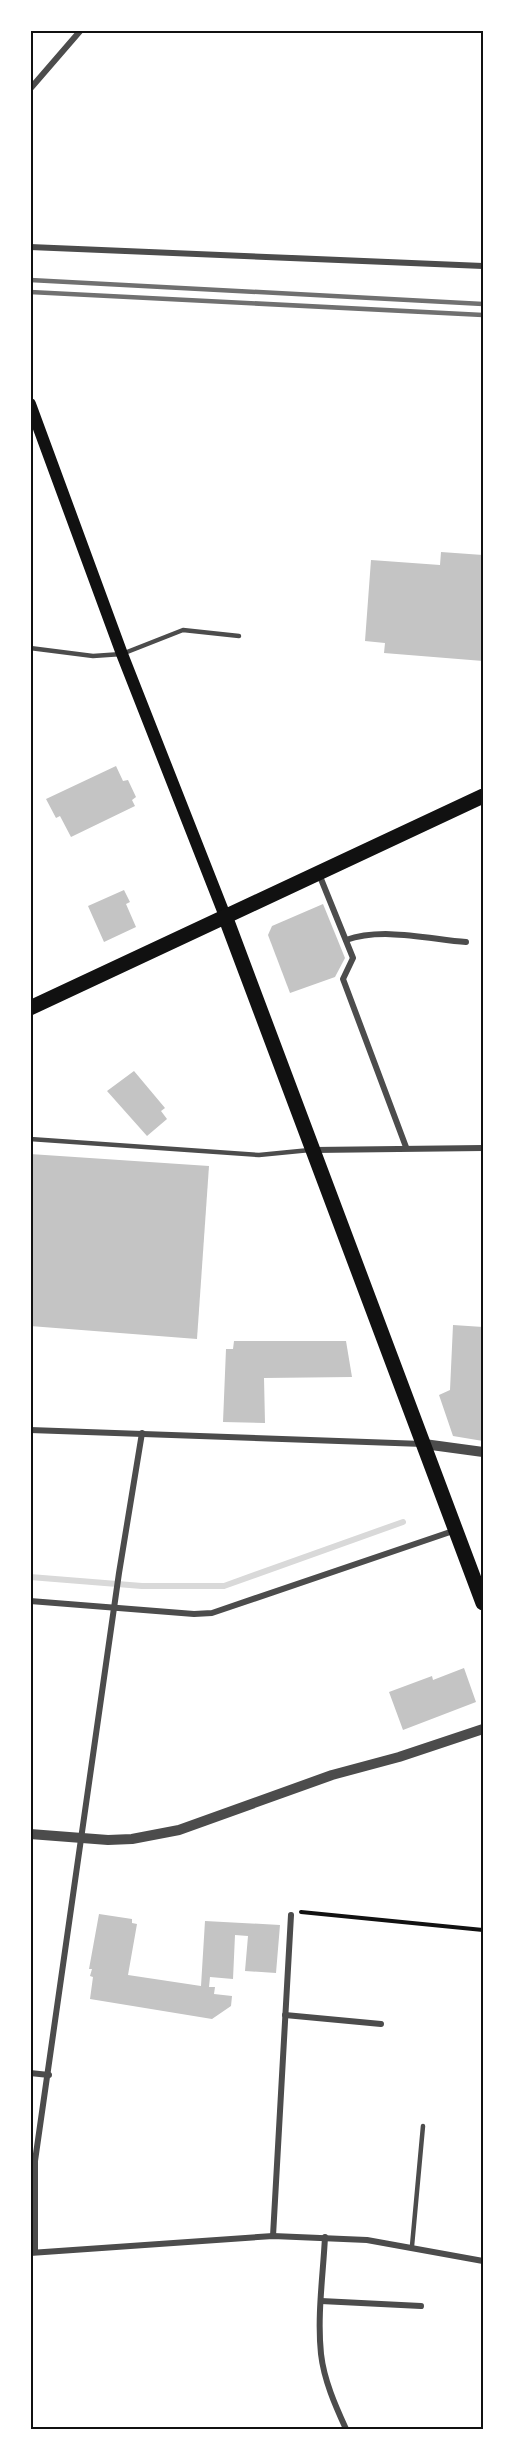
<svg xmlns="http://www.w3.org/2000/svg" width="513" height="2459" viewBox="0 0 513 2459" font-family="'Exo 2',sans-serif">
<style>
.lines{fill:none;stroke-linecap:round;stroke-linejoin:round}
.stream{stroke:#d9d9d9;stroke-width:6}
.building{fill:#c4c4c4}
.path{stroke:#111;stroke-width:4}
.service{stroke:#4c4c4c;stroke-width:4.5}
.minor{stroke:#4c4c4c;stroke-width:6}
.tertiary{stroke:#4c4c4c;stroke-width:10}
.secondary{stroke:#111;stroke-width:12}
.primary{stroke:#111;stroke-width:15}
.rail{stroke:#707070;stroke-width:4.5}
.neatline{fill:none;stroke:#111;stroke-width:2}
</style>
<rect width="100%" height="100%" fill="#fff"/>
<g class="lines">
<path class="stream" d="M30,1577L142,1586H224L403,1522"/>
</g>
<g class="building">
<path d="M441,552L483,555V661L384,653L385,643L365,641L371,560L440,565Z"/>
<path d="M116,766L123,781L128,780L136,797L132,800L135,806L71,837L60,816L56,818L46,799Z"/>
<path d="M124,890L130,902L126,904L136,927L104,942L88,906Z"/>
<path d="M323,904L345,958L335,977L290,993L268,935L272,926Z"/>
<path d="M134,1071L165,1108L161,1111L167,1119L147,1136L107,1091Z"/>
<path d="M30,1154L209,1166L197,1339L30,1326Z"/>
<path d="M453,1325L483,1327V1441L453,1436L439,1395L450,1390Z"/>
<path d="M234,1341H346L352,1377L264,1378L265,1423L223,1422L226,1349H233Z"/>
<path d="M464,1668L476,1702L403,1730L389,1692L432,1676L433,1680Z"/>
<path d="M99,1914L132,1919V1923L137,1924L128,1975L201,1986L205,1921L280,1925L276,1973L245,1971L248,1936L235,1935L233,1979L210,1977L209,1987H215L214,1994L232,1996L231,2006L212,2019L90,1999L93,1977L90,1976L92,1969H89Z"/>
</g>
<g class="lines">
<path class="path" d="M301,1912L483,1930"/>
<g class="service">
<path d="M30,648L93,656L122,654L183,630L239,636"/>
<path d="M30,1139L259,1155L310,1150"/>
<path d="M412,2246L423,2126"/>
</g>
<g class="minor">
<path d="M30,89L81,30"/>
<path d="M30,247L483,266"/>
<path d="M319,874L353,958L343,979L406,1147"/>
<path d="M346,940C382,927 429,939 466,942"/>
<path d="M314,1150L483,1148"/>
<path d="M30,1430L423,1444"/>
<path d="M30,1601L194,1614L212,1613L456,1530"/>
<path d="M285,2015L381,2024"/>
<path d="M30,2073L49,2075"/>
<path d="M273,2236L291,1915"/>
<path d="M325,2237C323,2276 317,2316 321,2354C324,2380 335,2405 346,2429"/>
<path d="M35,2252V2161L119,1573L142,1433"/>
<path d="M30,2253L273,2236L367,2240L483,2261"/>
<path d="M321,2301L421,2306"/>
</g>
<g class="tertiary">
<path d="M424,1444L483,1452"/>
<path d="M30,1834L108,1840L132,1839L179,1830L332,1775L399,1757L483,1729"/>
</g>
<path class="secondary" d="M30,404L122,654L225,916"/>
<g class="primary">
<path d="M225,916L483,1603"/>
<path d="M30,1008L483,796"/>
</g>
<g class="rail">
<path d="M30,280L483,304"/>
<path d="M30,292L483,315"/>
</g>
</g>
<rect width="513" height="2459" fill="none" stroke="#ffffff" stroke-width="63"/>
<rect x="32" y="32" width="450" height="2396" class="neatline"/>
</svg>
